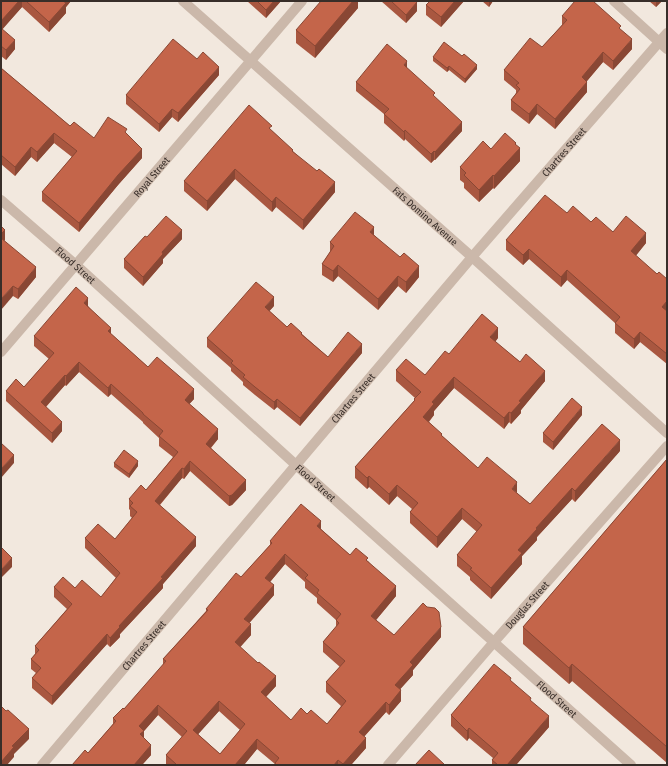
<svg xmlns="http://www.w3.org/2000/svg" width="668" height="766" viewBox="0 0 668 766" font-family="'Fira Sans Condensed',sans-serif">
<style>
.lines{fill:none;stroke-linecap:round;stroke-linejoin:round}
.minor{stroke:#cbb8aa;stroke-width:10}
.wall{fill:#a95740;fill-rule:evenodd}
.shaded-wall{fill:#894734}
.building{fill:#c4654a;stroke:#894734;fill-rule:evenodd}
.labels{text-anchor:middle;stroke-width:3;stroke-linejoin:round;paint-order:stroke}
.street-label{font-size:10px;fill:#382e29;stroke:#faf2ea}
</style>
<rect width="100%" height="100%" fill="#f2e8de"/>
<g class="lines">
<g class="minor">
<path id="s1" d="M183,1L472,257L667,433"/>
<path d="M614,1L667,49"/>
<path id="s2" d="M1,200L76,265L296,465L631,765"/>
<path id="s3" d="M1,352L302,1"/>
<path id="s4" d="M42,765L472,257L667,33"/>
<path id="s5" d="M388,765L494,642L667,446"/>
</g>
</g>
<g class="wall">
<path d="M1,1H71L66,7V13L49,32L22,7L2,29L15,49L6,60L1,56Z"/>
<path d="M247,1H281L266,18Z"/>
<path d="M353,1H358V8L315,58L296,43V30Z"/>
<path d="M381,1H416L417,11L406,23Z"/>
<path d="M464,1L441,27L426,15V5Z"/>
<path d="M482,1H493L489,7Z"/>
<path d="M649,1H662L656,7Z"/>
<path d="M562,16L621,30L632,49L613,70L603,62L586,82L587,92L555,129L537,114L529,124L511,110V100L516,93V90L504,80V70L542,47L562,25Z"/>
<path d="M462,56L477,69L465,83L449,70L447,72L433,61V57Z"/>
<path d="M197,59L219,75L178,122L172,117L159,132L126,104V95Z"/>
<path d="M1,68L70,126L94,138L127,134L142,158L118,185L79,232L42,201V192L72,157L54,143L37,162L31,157L15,176L1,164Z"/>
<path d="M407,68L435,97L462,131L435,160H434L431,163L405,139L404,141L384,123V114L356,91V82Z"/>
<path d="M272,131L335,192L303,230L276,207L272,212L235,179L207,211L184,191V181Z"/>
<path d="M516,145L520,161L494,189L493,188L479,202L464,188V183L460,180V167L491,149Z"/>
<path d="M567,213L591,222L613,232L646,243L635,256L657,274L667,279V364L640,342L634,349L615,333V323L567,280L561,287L529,259L523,265L506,250V240Z"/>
<path d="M1,226L5,240L4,241L36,277L18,299L13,296Z"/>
<path d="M374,235L419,277L406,293L398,286L378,310L338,276L333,282L322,275V264L330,252V242Z"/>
<path d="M147,237L182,239L163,259V263L143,286L124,268V259Z"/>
<path d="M88,306L111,334L148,367L194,399L189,404L218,439L211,448L246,490L232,505L229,506L190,471L184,479L182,478L160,505L196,546L163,584V588L120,634V637L110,647L107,644L52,705L32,688V678L36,673L31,669V659L35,654V646L67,609L54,597V587L75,588L101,597L116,578L85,548V538L115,539L132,518L130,516V510L129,509V499L146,490L173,457L159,446V438L143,423V422L111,394L108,397L79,372L66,386L65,385L46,407L62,431L52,443L6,401V391L24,387L49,359L34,346V336Z"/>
<path d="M274,306L269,311L287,327L302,334L328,357L362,353L300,426L277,407L274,410L255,395L243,385V382L231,371V368L207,347V338Z"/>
<path d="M498,338L495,342L545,381L521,410V413L511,424L509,422L504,429L454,388L434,411V415L429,422L442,436L478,468L517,493L530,504L620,451L575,502L572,499L537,537V540L522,556V564L491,599L470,580V577L457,566V555L477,532L462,519L437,548L410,523V512L412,509L397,496L389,505L369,487L367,489L355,478V467L414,401V399L415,398L396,381V370L425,375L449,354Z"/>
<path d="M582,415L553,450L543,442V433Z"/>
<path d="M667,459V763L572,681L569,684L523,644V627Z"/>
<path d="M114,463L138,466L129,478L114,467Z"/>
<path d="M321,529L350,555L368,561L396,596L376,620L394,635L441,637L413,670V675L400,689L401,701L389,715L386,712L364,737L366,748L351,765H275V764L257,749L244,765H166V755L182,737L158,715L144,731V738L151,755L142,765H72L88,753L113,724V718L124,709L163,665V659L206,611V609L241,577L270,545V541ZM285,564L305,582V588L317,598V603L336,620V627L323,642V652L340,667L326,682V692L341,706L327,724L307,714L291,720L266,697L276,686L240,647L251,635L249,623L274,595L270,582ZM219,711L240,730L220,754L198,734Z"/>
<path d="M511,681L531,701L549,727L516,765H492V760L493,758L469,738L467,741L451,726V715Z"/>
</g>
<g class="shaded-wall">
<path d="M19,1H22V7L1,31V21Z"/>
<path d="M63,1H71L66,7V13L49,32V22Z"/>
<path d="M274,1H281L266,18V10Z"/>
<path d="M353,1H358V8L315,58V46Z"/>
<path d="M455,1H464L441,27V17Z"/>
<path d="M489,1H493L489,7Z"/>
<path d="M656,1H662L656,7Z"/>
<path d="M417,2V11L406,23V15Z"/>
<path d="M632,39V49L613,70V61Z"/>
<path d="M15,40V49L6,60V50Z"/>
<path d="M603,52V62L582,87V77Z"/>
<path d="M407,61V70L404,65Z"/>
<path d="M477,65V69L465,83V79Z"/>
<path d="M449,66V70L447,72V68Z"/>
<path d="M219,67V75L178,122V113Z"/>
<path d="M587,82V92L555,129V119Z"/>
<path d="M537,104V114L529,124V114Z"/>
<path d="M172,109V117L159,132V124Z"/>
<path d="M462,122V131L435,160V152Z"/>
<path d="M405,130V139L404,141V132Z"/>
<path d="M54,133V143L37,162V152Z"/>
<path d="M516,143V152L520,148V161L494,189V176Z"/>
<path d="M31,147V157L15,176V167Z"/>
<path d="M142,149V158L118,185L79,232V223L118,175Z"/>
<path d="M434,151V160L431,163V154Z"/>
<path d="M235,169V179L207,211V201Z"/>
<path d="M493,175V188L479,202V190Z"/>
<path d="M335,182V192L303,230V220Z"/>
<path d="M276,197V207L272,212V202Z"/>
<path d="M374,227V238L370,232Z"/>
<path d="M5,230V240L1,244V234Z"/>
<path d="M182,230V239L163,259V263L143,286V277L162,252Z"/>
<path d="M646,233V243L631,262V251Z"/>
<path d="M529,249V259L523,265V255Z"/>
<path d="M338,265V276L333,282V271Z"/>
<path d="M419,266V277L406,293V282Z"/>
<path d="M36,267V277L18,299V289Z"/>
<path d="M567,270V280L561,287V277Z"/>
<path d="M398,276V286L378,310V299Z"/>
<path d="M13,286V296L1,310V299Z"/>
<path d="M274,297V306L265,316V307Z"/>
<path d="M88,298V308L84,303Z"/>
<path d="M667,301V311L662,317V307Z"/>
<path d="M111,328V337L108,331Z"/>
<path d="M498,328V338L490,348V337Z"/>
<path d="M640,332V342L634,349V339Z"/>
<path d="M362,344V353L300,426V418Z"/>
<path d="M79,362V372L66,386V376Z"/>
<path d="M545,371V381L521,410V413L511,424V413L519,401Z"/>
<path d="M65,375V385L41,412V402Z"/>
<path d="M454,377V388L434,411V415L423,428V417L432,402Z"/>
<path d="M111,384V394L108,397V388Z"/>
<path d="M194,389V399L185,409V400Z"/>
<path d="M277,399V407L274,410V402Z"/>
<path d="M582,407V415L553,450V442Z"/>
<path d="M509,412V422L504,429V418Z"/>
<path d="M62,422V431L52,443V433Z"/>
<path d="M218,429V439L206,453V444Z"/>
<path d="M620,440V451L575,502V491Z"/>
<path d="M14,455V463L1,478V469Z"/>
<path d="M138,461V466L129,478V474Z"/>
<path d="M190,461V471L184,479V469Z"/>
<path d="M182,468V478L155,510V501Z"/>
<path d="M369,476V487L367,489V478Z"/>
<path d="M246,480V490L232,505L229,506V496Z"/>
<path d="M517,482V493L512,489Z"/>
<path d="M397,485V496L389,505V494Z"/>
<path d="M572,488V499L537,537V540L522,556V564L491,599V588L518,550L536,528Z"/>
<path d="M462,508V519L437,548V537Z"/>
<path d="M321,521V531L317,526Z"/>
<path d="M196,537V546L163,584V588L120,634V637L110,647V638L119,626Z"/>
<path d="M285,554V564L265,588V578Z"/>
<path d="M12,558V567L1,578V570Z"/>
<path d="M274,585V595L244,629V619Z"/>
<path d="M396,586V596L371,626V616Z"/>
<path d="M251,624V635L235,653V642Z"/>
<path d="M441,627V637L413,670V675L395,695V685L410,662Z"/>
<path d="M107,634V644L52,705V696Z"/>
<path d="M572,664V681L569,684V668Z"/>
<path d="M276,676V686L261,702V692Z"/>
<path d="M401,690V701L389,715V705Z"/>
<path d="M219,701V711L193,740V730Z"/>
<path d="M386,702V712L359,742V732Z"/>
<path d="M158,705V715L144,731V741L140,744L139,726Z"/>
<path d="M549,716V727L516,765H507Z"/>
<path d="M469,728V738L467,741V731Z"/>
<path d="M29,729V739L14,754V757L7,765H1V762L12,746Z"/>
<path d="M366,738V748L351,765H343V764Z"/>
<path d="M257,739V749L244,765H235Z"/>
<path d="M151,745V755L142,765H134Z"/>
<path d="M338,760V765H334Z"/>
</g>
<g class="building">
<path d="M1,1H19L1,21Z"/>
<path d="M26,1H63L66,3L49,22Z"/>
<path d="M257,1H274L266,10Z"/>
<path d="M321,1H353L315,46L296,30Z"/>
<path d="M391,1H416L417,2L406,15Z"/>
<path d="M430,1H455L441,17L426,5Z"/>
<path d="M575,1H593L621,26L619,28L632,39L613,61L603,52L582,77L587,82L555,119L537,104L529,114L511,100L520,89L516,85L519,83L504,70L530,38L542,47L567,20L562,16Z"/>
<path d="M1,28L15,40L6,50L1,46Z"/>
<path d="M173,39L197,59L203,52L219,67L178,113L172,109L159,124L126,95Z"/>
<path d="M444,42L462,56L464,54L477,65L465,79L449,66L447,68L433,57Z"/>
<path d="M387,44L407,61L404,65L435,93L433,95L462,122L435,152L434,151L431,154L405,130L404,132L384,114L389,109L356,82Z"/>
<path d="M1,68L70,126L74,122L94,138L108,117L127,129L125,132L142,149L118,175L79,223L42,192L77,151L54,133L37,152L31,147L15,167L1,155Z"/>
<path d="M249,105L272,126L269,128L293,150L292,151L317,171L319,169L335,182L303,220L276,197L272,202L235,169L207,201L184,181Z"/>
<path d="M505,133L516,143L515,144L520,148L494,176L493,175L479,190L464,175L466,173L460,167L483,141L491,149Z"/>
<path d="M545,195L567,213L573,206L591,222L596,217L613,232L626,216L646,233L631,251L657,274L659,272L667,279V301L662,307L667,311V354L640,332L634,339L615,323L620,317L567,270L561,277L529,249L523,255L506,240Z"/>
<path d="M355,212L374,227L370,232L400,257L404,253L419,266L406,282L398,276L378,299L338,265L333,271L322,264L334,246L330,242Z"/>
<path d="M166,216L182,230L162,252L163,254L143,277L124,259L145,236L147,237Z"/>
<path d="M1,226L5,230L1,234Z"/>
<path d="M1,238L36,267L18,289L13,286L1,299Z"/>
<path d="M256,282L274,297L265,307L287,327L291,323L302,333L301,334L328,357L348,332L362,344L300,418L277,399L274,402L255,387L243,377L245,375L231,363L233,361L207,338Z"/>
<path d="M76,287L88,298L84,303L111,328L108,331L148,367L157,357L194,389L185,400L218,429L206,444L246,480L232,495L229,496L190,461L184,469L182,468L155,501L196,537L161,577L163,578L119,626L120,627L110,638L107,634L52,696L32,678L41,668L31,659L39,650L35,646L72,604L54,587L63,577L75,588L82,580L101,597L120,573L85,538L98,524L115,539L137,512L130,506L133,503L129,499L141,485L146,490L178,452L159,436L163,431L143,414V413L111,384L108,388L79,362L66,376L65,375L41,402L62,422L52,433L6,391L16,379L24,387L54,353L34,336Z"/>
<path d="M482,314L498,328L490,337L520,362L526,354L545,371L519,401L521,402L511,413L509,412L504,418L454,377L432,402L434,404L423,417L442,434L441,435L478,468L487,457L517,482L512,489L530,504L602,424L620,440L575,491L572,488L536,528L537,529L518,550L522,553L491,588L470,569L472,568L457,555L482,525L462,508L437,537L410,512L418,503L397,485L389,494L369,476L367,478L355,467L415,400L414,399L421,392L396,370L406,359L425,375L445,351L449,354Z"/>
<path d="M572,398L582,407L553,442L543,433Z"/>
<path d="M1,443L14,455L1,469Z"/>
<path d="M124,450L138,461L129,474L114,463Z"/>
<path d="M667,459V747L572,664L569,668L523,627Z"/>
<path d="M301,504L321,521L317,526L350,555L356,548L368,558L366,560L396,586L371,616L394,635L423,603L427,607L435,608L439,612L441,627L410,662L413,665L395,685L401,690L389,705L386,702L359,732L366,738L343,764L338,760L334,765H276L275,763L279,758L257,739L235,765H175L176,764L166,755L187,731L158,705L139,726L144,731L140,734L151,745L134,765H72L85,750L88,753L116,721L113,718L123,708L124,709L166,661L163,659L208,610L206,609L236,573L241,577L272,543L270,541ZM285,554L308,575L305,578L319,590L317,593L341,614L336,620L339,623L323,642L345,661L326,682L346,701L327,724L311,710L307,714L301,708L291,720L261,692L276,676L259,662L258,663L235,642L251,624L244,619L274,585L265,578ZM219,701L245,724L220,754L193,730Z"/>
<path d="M1,547L12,558L1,570Z"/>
<path d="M494,664L511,678L510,680L531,698L530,700L549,716L507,765H498L492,760L498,753L469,728L467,731L451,715Z"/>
<path d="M1,706L6,711L8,710L29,729L12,746L14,747L1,762Z"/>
<path d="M429,750L445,765H415Z"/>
</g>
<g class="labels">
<g class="street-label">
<text dy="4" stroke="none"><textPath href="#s4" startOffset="805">Chartres Street</textPath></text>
<text dy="4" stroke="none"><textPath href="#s3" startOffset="231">Royal Street</textPath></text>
<text dy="4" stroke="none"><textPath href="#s1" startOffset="324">Fats Domino Avenue</textPath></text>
<text dy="4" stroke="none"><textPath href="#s2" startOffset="99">Flood Street</textPath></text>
<text dy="4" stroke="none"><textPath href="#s4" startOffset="481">Chartres Street</textPath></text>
<text dy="4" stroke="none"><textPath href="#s2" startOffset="423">Flood Street</textPath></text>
<text dy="4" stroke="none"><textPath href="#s5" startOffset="212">Douglas Street</textPath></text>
<text dy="4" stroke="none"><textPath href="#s4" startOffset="157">Chartres Street</textPath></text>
<text dy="4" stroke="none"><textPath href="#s2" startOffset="747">Flood Street</textPath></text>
</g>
</g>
<rect width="668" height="766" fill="none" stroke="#382e29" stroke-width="4"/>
</svg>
